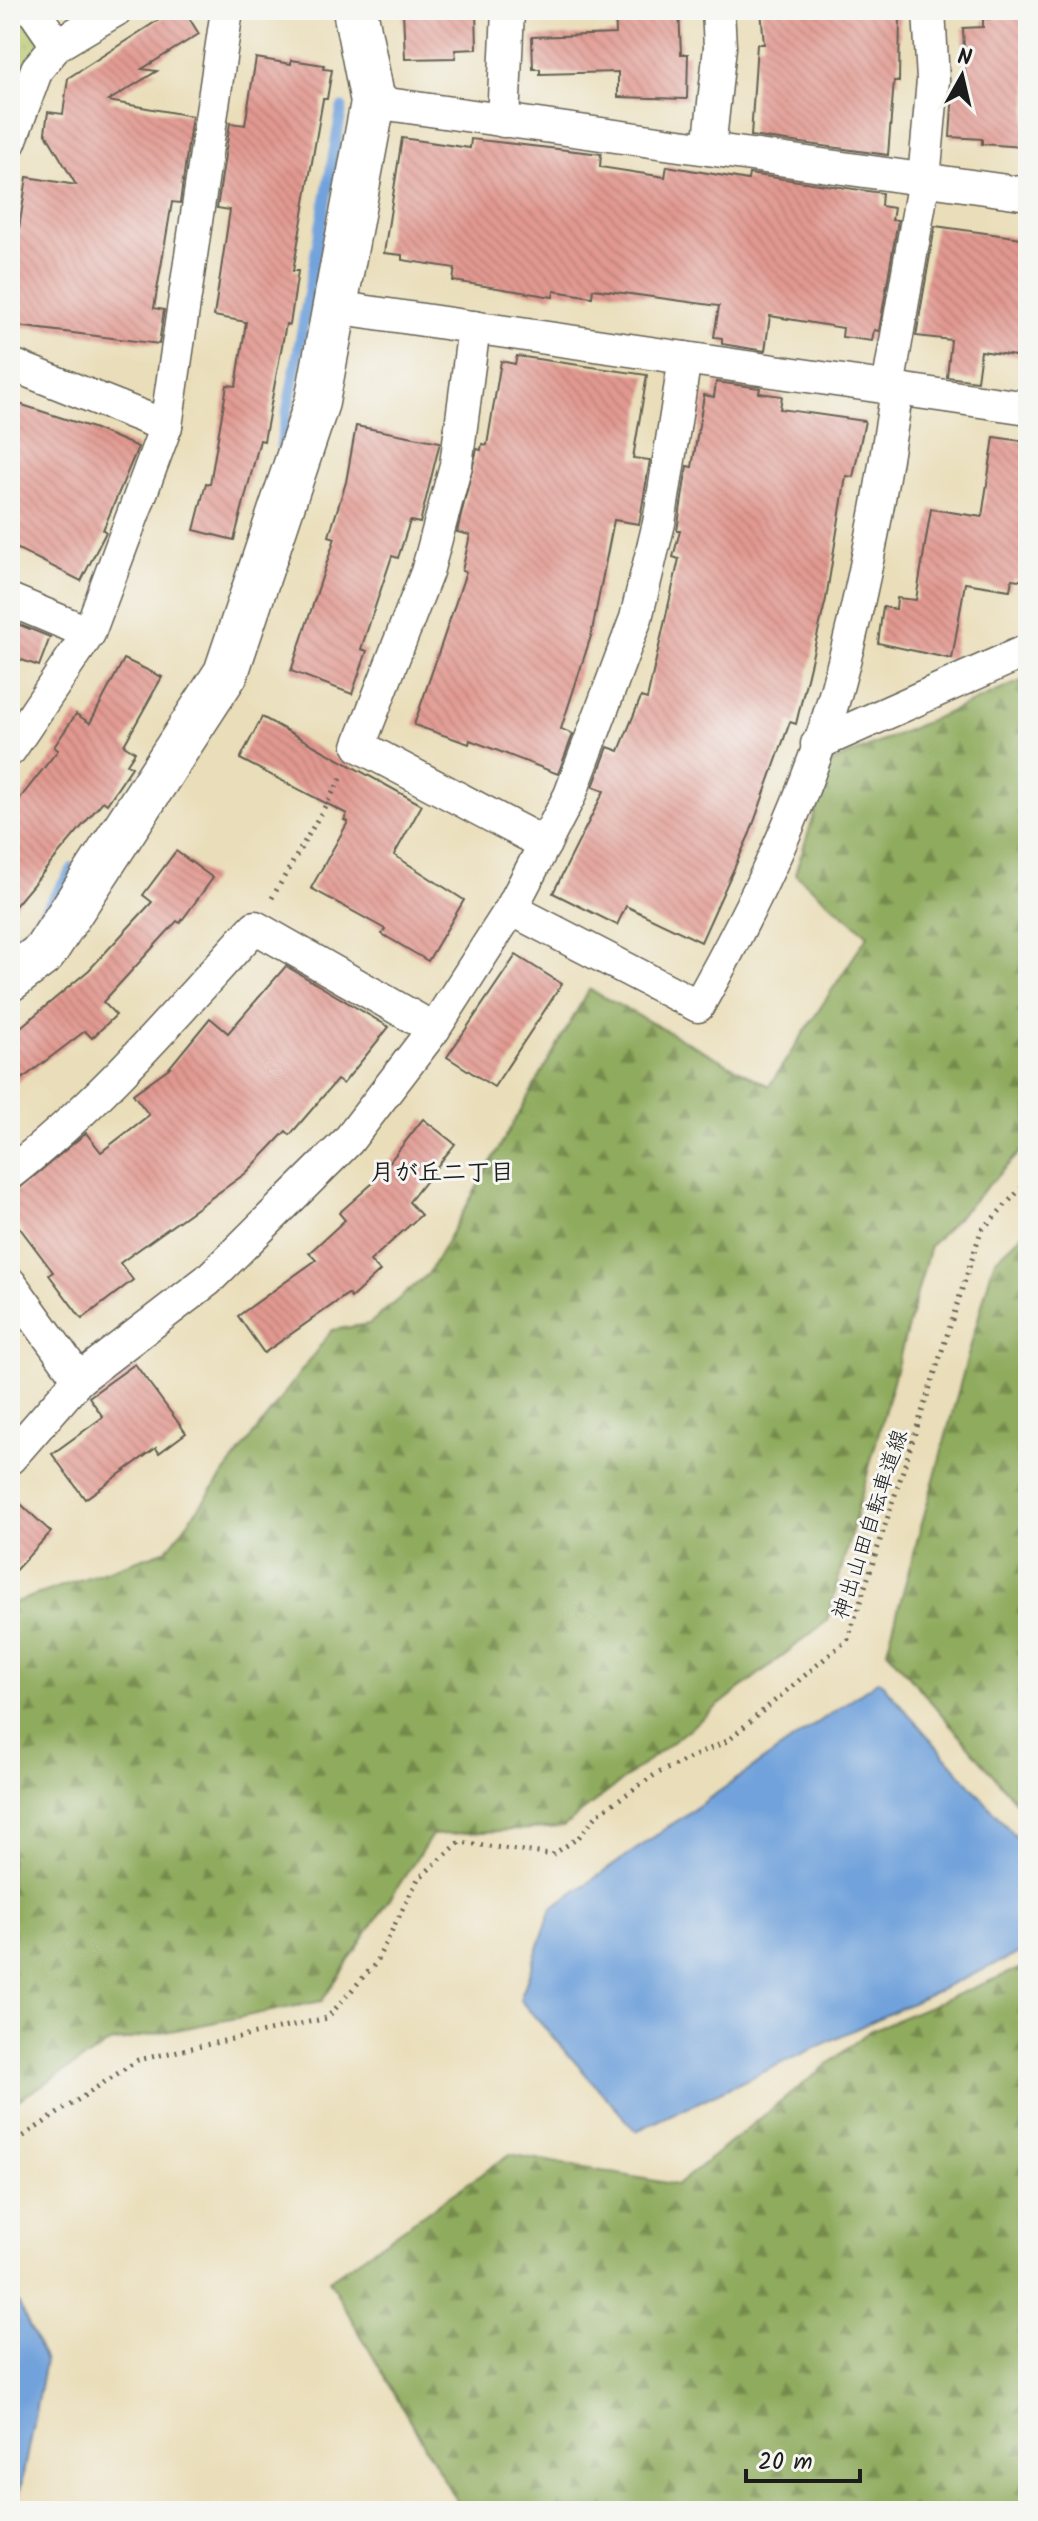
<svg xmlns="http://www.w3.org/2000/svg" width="1038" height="2521" viewBox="0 0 1038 2521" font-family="Kalam,'Klee One',sans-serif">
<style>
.forest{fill:url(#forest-firs);stroke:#56643c;stroke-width:2}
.park{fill:url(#park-dots);stroke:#687142;stroke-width:2}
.water{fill:#71a2db;stroke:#465f7c;stroke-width:2}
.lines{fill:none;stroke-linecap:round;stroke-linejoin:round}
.stream{stroke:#71a2db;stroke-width:11}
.building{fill:url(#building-back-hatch)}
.street-casing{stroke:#646053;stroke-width:35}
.secondary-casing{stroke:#646053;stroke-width:47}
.path{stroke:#646053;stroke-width:5;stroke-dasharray:2 6;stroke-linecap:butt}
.street{stroke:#fff;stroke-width:32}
.secondary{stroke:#fff;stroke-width:44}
.labels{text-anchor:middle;stroke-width:6;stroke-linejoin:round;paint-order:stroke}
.street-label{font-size:22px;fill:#1c1c1c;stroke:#f6f6f2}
.neighbourhood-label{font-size:24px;font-weight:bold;fill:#1c1c1c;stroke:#f6f6f2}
</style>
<defs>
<pattern id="forest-firs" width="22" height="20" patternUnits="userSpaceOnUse" patternTransform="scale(2)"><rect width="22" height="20" fill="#8fab5d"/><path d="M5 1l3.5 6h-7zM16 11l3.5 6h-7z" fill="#748a4c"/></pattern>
<pattern id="park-dots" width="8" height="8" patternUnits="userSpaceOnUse" patternTransform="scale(2)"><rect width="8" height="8" fill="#b4c669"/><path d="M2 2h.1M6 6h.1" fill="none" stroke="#9aaa5a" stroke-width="1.8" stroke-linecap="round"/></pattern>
<pattern id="building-back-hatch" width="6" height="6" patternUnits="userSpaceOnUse" patternTransform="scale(2)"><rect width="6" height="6" fill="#e19890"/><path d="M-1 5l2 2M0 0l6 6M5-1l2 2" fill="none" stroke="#c0827c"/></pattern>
</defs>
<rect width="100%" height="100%" fill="#f6f6f2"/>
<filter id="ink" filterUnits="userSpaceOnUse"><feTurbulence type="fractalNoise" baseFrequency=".0125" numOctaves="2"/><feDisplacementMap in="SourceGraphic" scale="16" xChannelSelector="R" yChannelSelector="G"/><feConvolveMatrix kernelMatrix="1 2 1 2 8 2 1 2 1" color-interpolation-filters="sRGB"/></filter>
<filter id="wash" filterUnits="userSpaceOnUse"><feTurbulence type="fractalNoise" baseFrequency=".006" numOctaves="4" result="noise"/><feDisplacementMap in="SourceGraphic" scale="32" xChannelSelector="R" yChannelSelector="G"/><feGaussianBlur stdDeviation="1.8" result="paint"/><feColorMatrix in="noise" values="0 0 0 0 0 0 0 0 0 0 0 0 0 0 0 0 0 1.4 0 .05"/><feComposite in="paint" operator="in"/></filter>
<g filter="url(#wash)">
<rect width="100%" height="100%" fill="#eadeba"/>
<g class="forest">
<path d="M1028,678V1144L930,1246L827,1621L563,1827L432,1835L322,2001L110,2043L10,2105V1604L167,1550L332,1330L369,1324L428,1274L589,989L769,1086L868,935L795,874L831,763Z"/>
<path d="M1028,1229V1816L887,1650L994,1261Z"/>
<path d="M1028,1965V2511H462L329,2280L510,2154L677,2185L869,2031Z"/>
</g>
<path class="park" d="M10,10H35L57,45L10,108Z"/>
<g class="water">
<path d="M879,1680L1028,1851V1949L636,2131L520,2000L552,1908Z"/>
<path d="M10,2285L45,2361L16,2511H10Z"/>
</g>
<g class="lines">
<g class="stream">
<path d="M281,446L342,108"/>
<path d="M10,946L34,927L73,868"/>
</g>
</g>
<g id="blocks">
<g class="building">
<path d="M174,10H184L199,34L142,69L157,71L108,101L192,116L180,203L172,202L154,308L164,310L159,344L10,325V267H13L27,177L76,185L45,132L48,112L63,114L68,78Z"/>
<path d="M403,10H476L477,49L455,50L456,58L405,59Z"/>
<path d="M615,10H679L681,54H688L687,99L618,97V72L540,74V69H533L532,37L616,34Z"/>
<path d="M761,10H900L899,82L894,81L888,155L751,136L757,44H764Z"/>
<path d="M1026,17L1028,93L1024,147L982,144V139L950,137L953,90L966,91L963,28L983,27V19Z"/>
<path d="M256,58L291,64V60L324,65L323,69L332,70L327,99H323L293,271H298L290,325L286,324L264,441L260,440L234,540L194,530L206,483L210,484L227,385L236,386L246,322L214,316L230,210L217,208L230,123L245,125Z"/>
<path d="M402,138L470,148L471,139L601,154L600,167L665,177L667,166L748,180L749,174L882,193L881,206L894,208L892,220H898L879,331L874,330L872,341L842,337L843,328L770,316L765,351L722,344V338L714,337L719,306L593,289L592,297L554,291L553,297L453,281L455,268L402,260V255L384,253Z"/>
<path d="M935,226L1028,239V358L981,351L977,381L947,377L951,340L916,336Z"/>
<path d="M517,356L647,375L633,458L650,460L640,519L639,524L614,520L591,636L561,729L573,734L558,774L470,740L469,744L414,725L466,572L462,571L470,535L457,532L477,449L481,450L482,444L487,445L501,361L515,364Z"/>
<path d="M716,382L760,388L759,393L782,396L780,409L865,421L853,477L846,476L826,599L796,724L790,722L750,833L701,942L626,906L617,925L553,893L604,791L593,787L608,747L619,751L641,697L647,699L679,559L673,557L680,531H677L687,466L692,467L704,395L714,397Z"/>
<path d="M10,401L93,428L138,447L103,530L106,532L81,581L10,545Z"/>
<path d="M356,426L440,442L420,523L410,521L398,558L392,556L361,649L367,651L352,694L291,671L335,538L329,536L346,482Z"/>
<path d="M994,437L1028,442V581L1012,579L1010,590L965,583L952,659L878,643L883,607L896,609L897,598L916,600L931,509L982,517Z"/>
<path d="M10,621L50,637L39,666L10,656Z"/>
<path d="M124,659L162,677L124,745L135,752L127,764L132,767L107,804L103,801L10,912V811L58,750L54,747L76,714L90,723Z"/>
<path d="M262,717L422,805L394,855L464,900L428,961L382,934L385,929L311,888L348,822L344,820L347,814L240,759Z"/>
<path d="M176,851L213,878L180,923L177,921L103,1002L116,1015L92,1038L85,1031L10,1088V1036L89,970L152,902L143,895Z"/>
<path d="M516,955L562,984L494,1087L447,1057Z"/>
<path d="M286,966L389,1027L343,1084L337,1080L290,1135L286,1131L246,1173L120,1263L133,1280L82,1319L49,1275L53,1272L10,1215V1196L86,1133L101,1152L149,1115L133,1094L169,1068L210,1018L228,1033Z"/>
<path d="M423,1119L455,1144L409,1202L421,1215L370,1261L380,1271L351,1298L348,1294L264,1353L238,1316L316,1260L309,1253L345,1220L339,1213L374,1182Z"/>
<path d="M135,1364L186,1433L159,1453L156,1448L85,1499L52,1454L103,1417L89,1397Z"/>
<path d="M10,1494L51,1532L10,1576Z"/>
</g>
</g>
</g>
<g filter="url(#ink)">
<use href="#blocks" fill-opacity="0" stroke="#646053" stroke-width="2"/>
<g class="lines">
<g class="street-casing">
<g id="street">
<path d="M33,10L57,45"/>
<path d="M373,102L1028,194"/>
<path d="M503,121L508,10"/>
<path d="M10,142L37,69L57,45L116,10"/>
<path d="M709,149L720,47L718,10"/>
<path d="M334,307L1028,408"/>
<path d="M474,327L456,465L427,572L359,746L545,844"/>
<path d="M10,364L166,426"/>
<path d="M888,388L924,179L933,80L929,10"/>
<path d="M10,600L89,633"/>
<path d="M817,744L1028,650"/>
<path d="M10,750L89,633L166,426L227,10"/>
<path d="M511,909L698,1006C754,906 806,799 837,688C864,590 882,490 897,389"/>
<path d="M10,1173C102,1102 177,1012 255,927L434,1029"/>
<path d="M10,1283L79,1379"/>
<path d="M10,1458L79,1379L208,1280L348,1141L434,1029L511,909L570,795L636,618L659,523L685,358"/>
</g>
</g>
<g class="secondary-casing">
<path id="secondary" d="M10,979L44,953L226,673L317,402L373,102L355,10"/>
</g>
<g class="path">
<path d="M272,898L343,775"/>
<path d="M10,2145L138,2060L327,2018L375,1964L418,1879L460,1842L552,1855L578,1838L599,1813L656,1774L727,1741L848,1639L981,1231L1028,1181"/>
</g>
<use href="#street" class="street"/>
<use href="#secondary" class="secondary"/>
</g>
</g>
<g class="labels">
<g class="street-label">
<text transform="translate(869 1524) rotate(-72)" y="8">神出山田自転車道線</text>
</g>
<g class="neighbourhood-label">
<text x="442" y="1180">月が丘二丁目</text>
</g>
</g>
<rect width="1038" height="2521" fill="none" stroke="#f6f6f2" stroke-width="40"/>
<g transform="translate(962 76) rotate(8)" stroke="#f6f6f2" stroke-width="6" paint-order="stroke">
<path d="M0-6L14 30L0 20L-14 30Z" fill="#1c1c1c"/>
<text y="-12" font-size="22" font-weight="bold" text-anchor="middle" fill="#1c1c1c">N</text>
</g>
<path d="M746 2469v12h114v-12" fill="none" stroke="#1c1c1c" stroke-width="4"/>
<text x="758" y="2469" font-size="24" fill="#1c1c1c" stroke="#f6f6f2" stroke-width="6" paint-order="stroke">20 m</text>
</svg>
